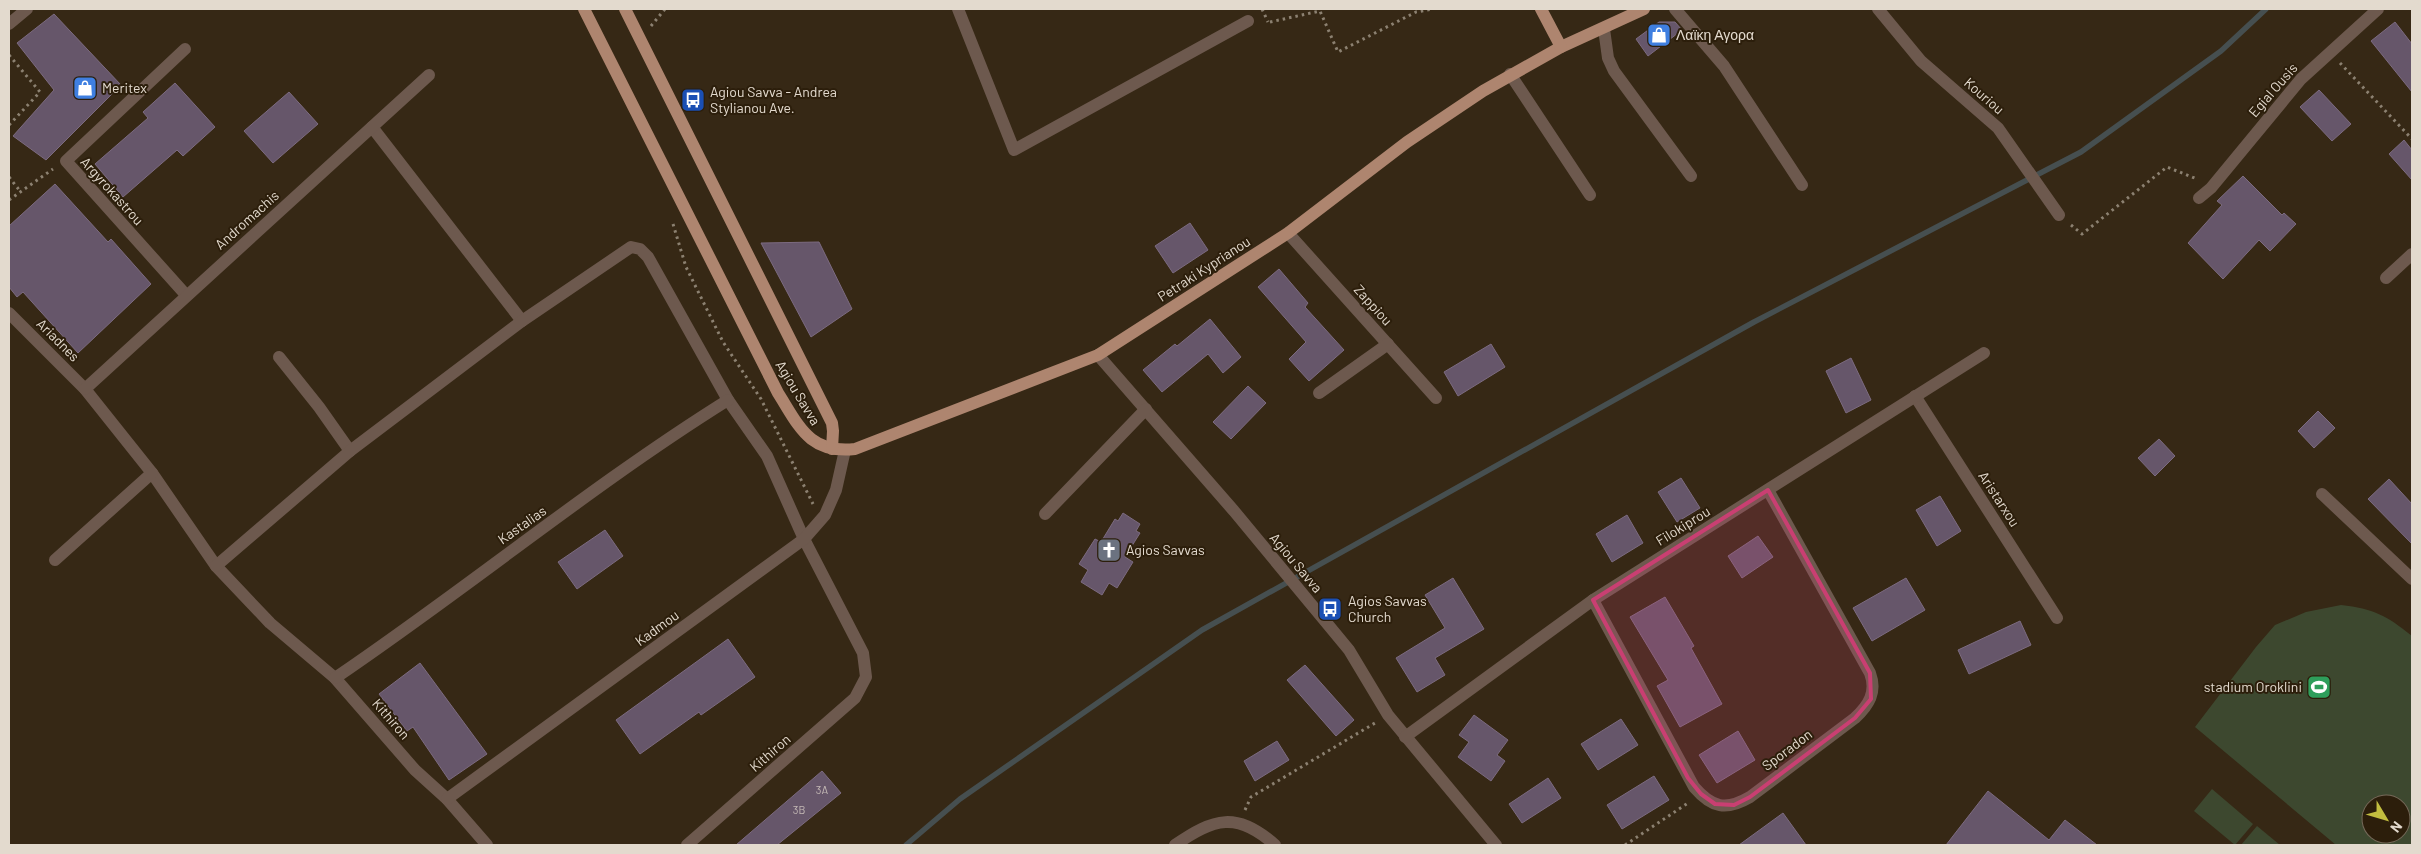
<svg xmlns="http://www.w3.org/2000/svg" width="2421" height="854" viewBox="0 0 2421 854" font-family="Barlow,sans-serif">
<style>
.garden{fill:#3d482f;fill-rule:evenodd}
.lines{fill:none;stroke-linecap:round;stroke-linejoin:round}
.stream{stroke:#464f50;stroke-width:5.5}
.building{fill:#66566a;stroke:#7c6b80}
.path{stroke:#8c8171;stroke-width:3;stroke-dasharray:2.5 4;stroke-linecap:butt}
.minor{stroke:#6d594e;stroke-width:12}
.major{stroke:#ae856f;stroke-width:12}
.marked{fill:#c93f72;fill-opacity:0.2;stroke:#c93f72;stroke-width:4;stroke-linejoin:round}
.labels{text-anchor:middle;stroke-width:4;stroke-linejoin:round;paint-order:stroke}
.number-label{font-size:11px;fill:#c4b9b5}
.poi-label{font-size:14px;fill:#e3dace;stroke:#2c1e0b;text-anchor:start}
.street-label{font-size:14px;fill:#e3dace;stroke:#2c1e0b}
</style>
<rect width="100%" height="100%" fill="#362815"/>
<g class="garden">
<path d="M2341,605C2374,609 2386,615 2412,636V845H2336L2195,727L2256,647L2275,625L2306,612ZM2371,804H2401V834H2371Z"/>
<path d="M2212,789L2253,824L2235,845L2194,811Z"/>
<path d="M2257,826L2280,845H2241Z"/>
</g>
<g class="lines">
<path class="stream" d="M906,845L960,799L1202,630L1754,322L2081,152L2221,51L2266,9"/>
</g>
<g class="building">
<path d="M54,14L121,85L46,160L13,136L54,90L17,43Z"/>
<path d="M1659,22H1675L1682,30L1648,56L1636,39Z"/>
<path d="M2395,22L2412,44V92L2371,41Z"/>
<path d="M175,83L215,127L183,156L177,150L123,197L95,164L148,118L143,112Z"/>
<path d="M2319,90L2351,124L2332,141L2300,107Z"/>
<path d="M289,92L318,124L273,163L244,131Z"/>
<path d="M2404,140L2412,150V180L2389,154Z"/>
<path d="M2243,176L2282,215L2284,213L2296,224L2270,251L2259,240L2223,279L2188,243L2222,205L2217,201Z"/>
<path d="M55,184L108,242L111,239L151,284L78,353L23,292L17,297L9,287V226Z"/>
<path d="M1190,223L1208,250L1173,273L1155,246Z"/>
<path d="M819,242L852,309L811,337L761,243Z"/>
<path d="M1279,269L1308,303L1305,307L1344,350L1309,381L1289,359L1306,342L1258,287Z"/>
<path d="M1210,319L1241,357L1223,373L1208,354L1162,392L1143,370L1175,344L1177,346Z"/>
<path d="M1491,344L1505,367L1458,396L1444,372Z"/>
<path d="M1851,358L1871,400L1846,413L1826,371Z"/>
<path d="M1248,386L1266,403L1231,439L1213,422Z"/>
<path d="M2318,411L2335,428L2314,448L2298,431Z"/>
<path d="M2159,439L2175,456L2155,476L2138,458Z"/>
<path d="M1681,478L1700,508L1677,522L1658,492Z"/>
<path d="M2389,479L2412,504V544L2368,499Z"/>
<path d="M1940,496L1961,531L1937,546L1916,510Z"/>
<path d="M1123,513L1140,524L1136,531L1140,533L1125,557L1133,562L1117,588L1109,583L1102,595L1081,582L1088,570L1079,564L1095,539L1101,542L1115,519L1118,521Z"/>
<path d="M1627,515L1643,543L1612,562L1596,534Z"/>
<path d="M605,530L623,556L577,589L558,562Z"/>
<path d="M1758,536L1773,557L1742,578L1728,556Z"/>
<path d="M1453,578L1484,629L1435,658L1445,675L1417,692L1396,658L1445,628L1425,595Z"/>
<path d="M1906,578L1925,610L1872,641L1853,608Z"/>
<path d="M1665,597L1694,646L1691,648L1722,704L1680,727L1657,686L1668,680L1630,617Z"/>
<path d="M2020,621L2031,645L1969,674L1958,650Z"/>
<path d="M728,639L755,677L701,715L699,712L640,754L616,720Z"/>
<path d="M420,663L487,754L449,780L413,727L407,731L379,694Z"/>
<path d="M1305,665L1354,720L1336,736L1287,680Z"/>
<path d="M1474,715L1508,740L1497,755L1505,761L1491,781L1458,757L1469,742L1459,735Z"/>
<path d="M1621,719L1638,745L1598,770L1581,744Z"/>
<path d="M1738,731L1755,760L1717,783L1699,755Z"/>
<path d="M1277,741L1289,760L1255,781L1244,761Z"/>
<path d="M822,771L841,793L777,845H736Z"/>
<path d="M1654,776L1669,800L1622,829L1607,805Z"/>
<path d="M1548,778L1561,798L1522,823L1509,804Z"/>
<path d="M1988,791L2049,840L2065,820L2097,845H1946Z"/>
<path d="M1783,813L1806,845H1739Z"/>
</g>
<g class="lines">
<g class="path">
<path d="M1262,9L1268,22"/>
<path d="M1270,22L1320,11L1338,52L1416,12L1433,9"/>
<path d="M651,26L665,9"/>
<path d="M9,55L40,92L9,125"/>
<path d="M2340,63L2412,139"/>
<path d="M9,177L20,191"/>
<path d="M9,200L53,169"/>
<path d="M673,224L686,267L723,342L761,399L813,504"/>
<path d="M2071,225L2082,234L2167,167L2197,179"/>
<path d="M1245,810L1251,797L1375,723"/>
<path d="M1625,845L1688,803"/>
</g>
<g class="minor">
<path d="M958,9L1014,150L1248,21"/>
<path d="M1675,9L1724,66L1802,185"/>
<path d="M1878,9L1921,61L1998,128L2059,215"/>
<path d="M9,24L27,9"/>
<path d="M1604,29L1608,58L1614,71L1691,176"/>
<path d="M185,49L66,161L186,295"/>
<path d="M1510,74L1590,195"/>
<path d="M372,127L522,321"/>
<path d="M2199,198L2211,188L2301,79L2378,9"/>
<path d="M1288,233L1436,398"/>
<path d="M2386,278L2412,254"/>
<path d="M9,313L85,389L152,473L216,566L270,623L335,678L415,770L447,799L487,845"/>
<path d="M1098,355L1234,511L1349,650L1388,715L1496,845"/>
<path d="M279,357L319,407L350,451"/>
<path d="M85,389L429,75"/>
<path d="M1319,393L1388,344"/>
<path d="M1915,396L2057,618"/>
<path d="M2322,494L2412,579"/>
<path d="M1045,514L1146,409"/>
<path d="M55,560L152,473"/>
<path d="M216,566L350,451L522,321L631,247L640,249L648,257L728,400L767,456L804,539L863,653L866,677L855,698L687,845"/>
<path d="M1593,600L1694,787C1712,808 1726,811 1750,797L1855,718C1869,705 1877,692 1870,673L1768,490"/>
<path d="M335,678C468,588 592,485 728,400"/>
<path d="M1405,737L1593,600L1984,353"/>
<path d="M447,799L804,539L825,515L836,490L845,450"/>
<path d="M1175,845C1214,818 1237,811 1275,845"/>
</g>
<g class="major">
<path d="M584,9L778,393C799,426 809,454 855,449L1098,355L1288,233L1407,142L1483,91L1561,47L1644,9"/>
<path d="M625,9L832,423L833,431L832,449"/>
<path d="M1541,9L1561,47"/>
</g>
</g>
<path class="marked" d="M1768,490L1870,673L1871,699L1855,718L1750,797L1734,805L1715,804L1701,794L1688,778L1593,600Z"/>
<defs>
<g id="shop-square" transform="scale(1.25)"><rect x="-9" y="-9" width="18" height="18" rx="4" fill="#3f7fe0" stroke="#2c1e0b"/><path d="M-5-2.5h2.3a2.7 3.5 0 0 1 5.4 0H5L5.5 6h-11ZM-1.5-2.5h3a1.5 2.3 0 0 0-3 0Z" fill="#fff"/></g>
<g id="bus-square" transform="scale(1.25)"><rect x="-9" y="-9" width="18" height="18" rx="4" fill="#1a4fb4" stroke="#2c1e0b"/><path d="M-5-6H5V4H4V6H2V4H-2V6H-4V4H-5ZM-3.5-4V0h7V-4ZM-3.5 1.2v1.5H-2V1.2ZM2 1.2v1.5H3.5V1.2Z" fill="#fff"/></g>
<g id="church-square" transform="scale(1.25)"><rect x="-9" y="-9" width="18" height="18" rx="4" fill="#6b7280" stroke="#2c1e0b"/><path d="M-1.2-6h2.4v3.5h3.3v2.4h-3.3V6h-2.4V-.1h-3.3v-2.4h3.3Z" fill="#fff"/></g>
<g id="stadium-square" transform="scale(1.25)"><rect x="-9" y="-9" width="18" height="18" rx="4" fill="#2e9e5b" stroke="#2c1e0b"/><path d="M0-5a6.5 5 0 1 0 0 10a6.5 5 0 1 0 0-10ZM-3.5-1.8h7v3.6h-7Z" fill="#fff"/></g>
</defs>
<g fill-rule="evenodd">
<use href="#shop-square" x="1659" y="35"/>
<use href="#shop-square" x="85" y="88"/>
<use href="#bus-square" x="693" y="100"/>
<use href="#church-square" x="1109" y="550"/>
<use href="#bus-square" x="1330" y="609"/>
<use href="#stadium-square" x="2319" y="687"/>
</g>
<g class="labels">
<g class="number-label">
<text x="822" y="794">3A</text>
<text x="799" y="814">3B</text>
</g>
<g class="poi-label">
<text x="1676" y="40">Λαϊκη Αγορα</text>
<text x="102" y="93">Meritex</text>
<text x="710" y="97">Agiou Savva - Andrea<tspan x="710" dy="16">Stylianou Ave.</tspan></text>
<text x="1126" y="555">Agios Savvas</text>
<text x="1348" y="606">Agios Savvas<tspan x="1348" dy="16">Church</tspan></text>
<text x="2302" y="692" text-anchor="end">stadium Oroklini</text>
</g>
<g class="street-label">
<text transform="translate(2273 90) rotate(-49)" y="5">Egial Ousis</text>
<text transform="translate(1984 96) rotate(41)" y="5">Kouriou</text>
<text transform="translate(112 191) rotate(48)" y="5">Argyrokastrou</text>
<text transform="translate(247 220) rotate(-42)" y="5">Andromachis</text>
<text transform="translate(1204 269) rotate(-33)" y="5">Petraki Kyprianou</text>
<text transform="translate(1373 305) rotate(48)" y="5">Zappiou</text>
<text transform="translate(58 340) rotate(45)" y="5">Ariadnes</text>
<text transform="translate(798 393) rotate(59)" y="5">Agiou Savva</text>
<text transform="translate(1999 499) rotate(57)" y="5">Aristarxou</text>
<text transform="translate(522 525) rotate(-35)" y="5">Kastalias</text>
<text transform="translate(1683 526) rotate(-32)" y="5">Filokiprou</text>
<text transform="translate(1296 563) rotate(50)" y="5">Agiou Savva</text>
<text transform="translate(657 628) rotate(-36)" y="5">Kadmou</text>
<text transform="translate(391 719) rotate(49)" y="5">Kithiron</text>
<text transform="translate(1787 750) rotate(-37)" y="5">Sporadon</text>
<text transform="translate(770 753) rotate(-41)" y="5">Kithiron</text>
</g>
</g>
<rect width="2421" height="854" fill="none" stroke="#e3dace" stroke-width="20"/>
<g transform="translate(2386 819) rotate(128)"><circle r="24" fill="#2c1e0b" stroke="#756959"/>
<path d="M0-4L9 19L0 12L-9 19Z" fill="#c2bd3f"/>
<text y="-8" font-size="14" font-weight="bold" text-anchor="middle" fill="#e3dace">N</text>
</g>
</svg>
